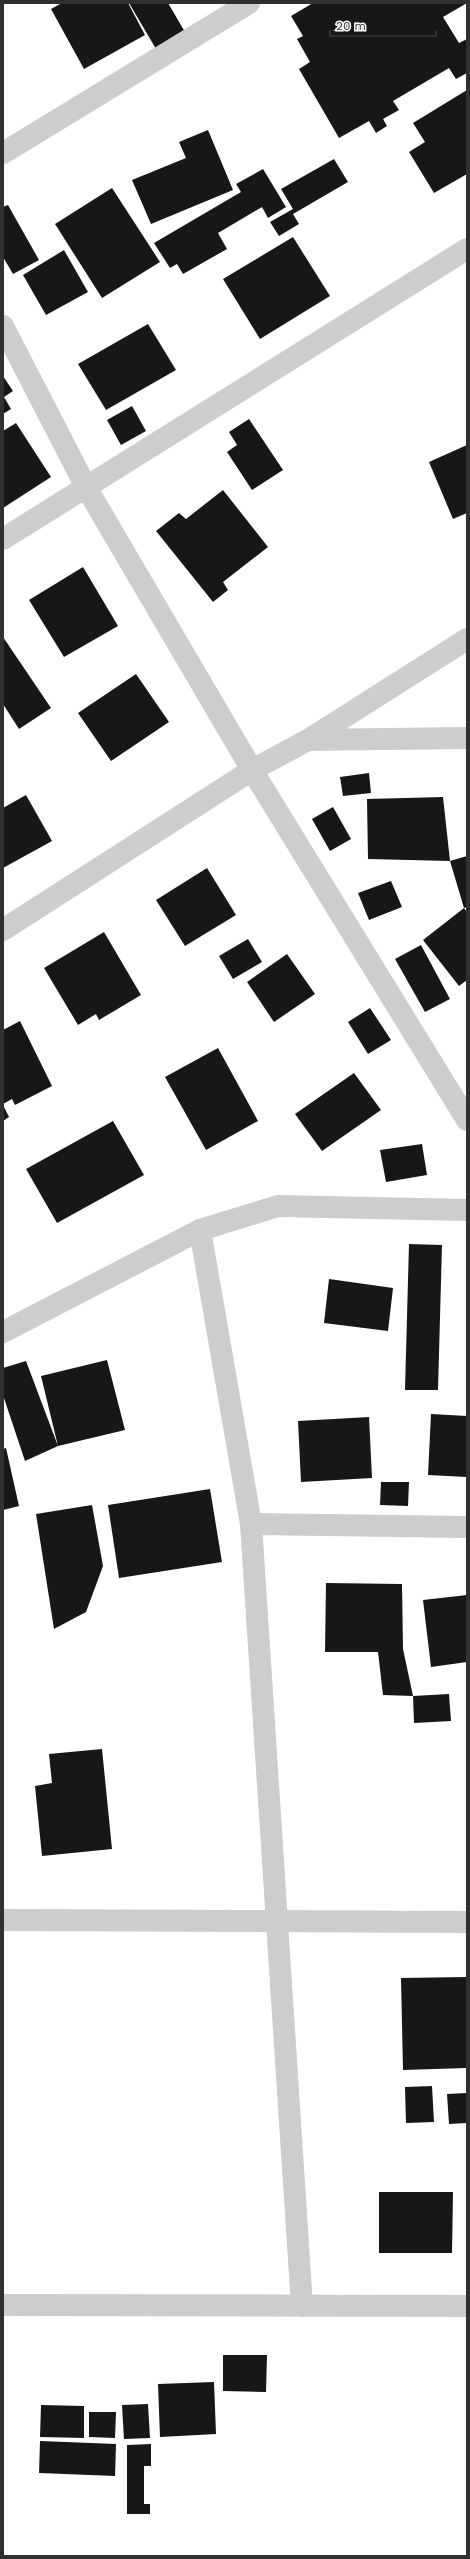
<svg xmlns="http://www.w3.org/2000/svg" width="470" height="2559" viewBox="0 0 470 2559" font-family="'Work Sans',sans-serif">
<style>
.building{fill:#171717}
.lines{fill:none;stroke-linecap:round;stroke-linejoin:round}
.street{stroke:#cdcdcd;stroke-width:22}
</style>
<rect width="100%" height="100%" fill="#fff"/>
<g class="building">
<path d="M62,3H128L145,35L84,69L51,9Z"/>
<path d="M129,3H168L185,32L156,49Z"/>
<path d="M313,3H467L443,17L459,43L467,39V73L456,79L449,68L393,101L399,110L383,119L387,126L376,133L369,121L339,138L299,69L310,62L297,39L303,36L291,16Z"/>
<path d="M467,90V174L434,193L409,152L425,142L413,123Z"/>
<path d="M208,130L233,190L151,224L132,180L186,158L179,142Z"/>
<path d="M334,159L348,182L293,214L299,224L279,236L270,222L293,209L281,189Z"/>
<path d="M263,169L286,207L268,218L262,207L218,233L227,249L183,274L177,264L170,268L154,243L241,192L236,184Z"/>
<path d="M112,188L160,262L102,298L55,224Z"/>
<path d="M8,205L39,260L13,274L3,257V207Z"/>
<path d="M293,237L330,296L260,339L223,279Z"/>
<path d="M64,250L88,292L46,315L23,275Z"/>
<path d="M148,324L176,370L106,410L78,364Z"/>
<path d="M3,376L13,391L4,397L11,409L3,414Z"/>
<path d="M132,406L146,431L121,445L107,420Z"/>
<path d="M249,419L283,470L252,490L227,452L237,445L229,432Z"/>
<path d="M16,423L51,477L3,508V431Z"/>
<path d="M467,445V513L453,519L429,462Z"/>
<path d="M223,490L268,547L223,582L228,590L213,602L156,531L179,513L186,519Z"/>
<path d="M83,567L118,626L64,657L29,600Z"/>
<path d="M3,637L51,708L19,729L3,704Z"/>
<path d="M136,674L169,722L111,761L78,713Z"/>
<path d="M369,773L371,793L343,796L340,777Z"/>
<path d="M26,795L52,841L3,868V808Z"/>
<path d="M443,797L450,861L368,859L367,799Z"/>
<path d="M333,807L351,839L330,851L312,819Z"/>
<path d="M467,856V907L464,908L450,861Z"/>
<path d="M207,868L236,915L185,946L156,900Z"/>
<path d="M391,881L402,907L369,920L358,893Z"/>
<path d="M464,908L467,912V980L459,986L423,940Z"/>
<path d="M104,932L141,995L99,1020L96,1014L78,1025L44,968Z"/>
<path d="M248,939L262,962L233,979L219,956Z"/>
<path d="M421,945L450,999L425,1012L395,959Z"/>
<path d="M287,954L315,994L274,1022L247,982Z"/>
<path d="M370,1008L391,1040L368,1054L348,1022Z"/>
<path d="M20,1021L52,1086L15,1105L12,1099L3,1104V1030Z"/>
<path d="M218,1048L258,1121L206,1150L165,1077Z"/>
<path d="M354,1073L381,1110L322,1151L295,1114Z"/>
<path d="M3,1105L9,1117L3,1121Z"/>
<path d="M113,1121L144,1175L57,1223L26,1169Z"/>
<path d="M422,1144L427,1175L386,1182L380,1150Z"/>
<path d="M409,1244L442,1245L438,1390H405Z"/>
<path d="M329,1279L393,1288L388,1331L324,1323Z"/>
<path d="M107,1360L125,1430L58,1446L25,1461L3,1395V1368L26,1361L58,1446L41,1376Z"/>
<path d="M431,1414L467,1416V1477L428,1475Z"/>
<path d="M369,1417L372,1478L301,1482L298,1421Z"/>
<path d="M6,1448L19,1506L3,1510V1449Z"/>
<path d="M381,1482H409L408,1506L380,1505Z"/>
<path d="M210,1489L222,1562L119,1578L108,1505Z"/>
<path d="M92,1505L103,1566L86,1612L54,1629L36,1514Z"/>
<path d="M326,1583L402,1584L403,1649L413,1696L383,1695L378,1652H325Z"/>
<path d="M467,1595V1662L431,1667L423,1600Z"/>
<path d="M449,1694L451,1721L414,1723L413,1696Z"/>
<path d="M102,1749L112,1849L42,1856L35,1786L52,1783L49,1754Z"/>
<path d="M467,1977V2068L403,2070L401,1978Z"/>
<path d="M432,2086L434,2122L406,2123L405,2087Z"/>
<path d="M467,2093V2123L449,2124L447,2094Z"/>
<path d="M379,2192H453L452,2253H379Z"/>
<path d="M223,2355H267L266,2392L223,2391Z"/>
<path d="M214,2382L216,2434L160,2437L158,2384Z"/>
<path d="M148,2404L150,2438L124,2439L122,2405Z"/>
<path d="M41,2405L84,2406V2438L40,2437Z"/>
<path d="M89,2412H116L115,2438L89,2437Z"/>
<path d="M40,2441L116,2444L115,2476L39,2473Z"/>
<path d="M151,2444V2466H144V2504H150V2514H127V2445Z"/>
</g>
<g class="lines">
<g class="street">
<path d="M3,153L249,3"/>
<path d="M3,326L86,487L252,770L467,1120"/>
<path d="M3,539L467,249"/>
<path d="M308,740L467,738"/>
<path d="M3,930L252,770L308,740L467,639"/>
<path d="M200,1230L251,1524L302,2306"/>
<path d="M3,1332L200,1230L278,1206L467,1210"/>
<path d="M251,1524L467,1527"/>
<path d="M3,1920L467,1922"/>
<path d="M3,2305L467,2306"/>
</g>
</g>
<rect width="470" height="2559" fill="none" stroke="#303030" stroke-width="8"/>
<path d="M330 30v6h106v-6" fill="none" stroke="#303030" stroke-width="2"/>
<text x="336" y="30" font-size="12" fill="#303030" stroke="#ffffff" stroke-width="3" paint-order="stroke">20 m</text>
</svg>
